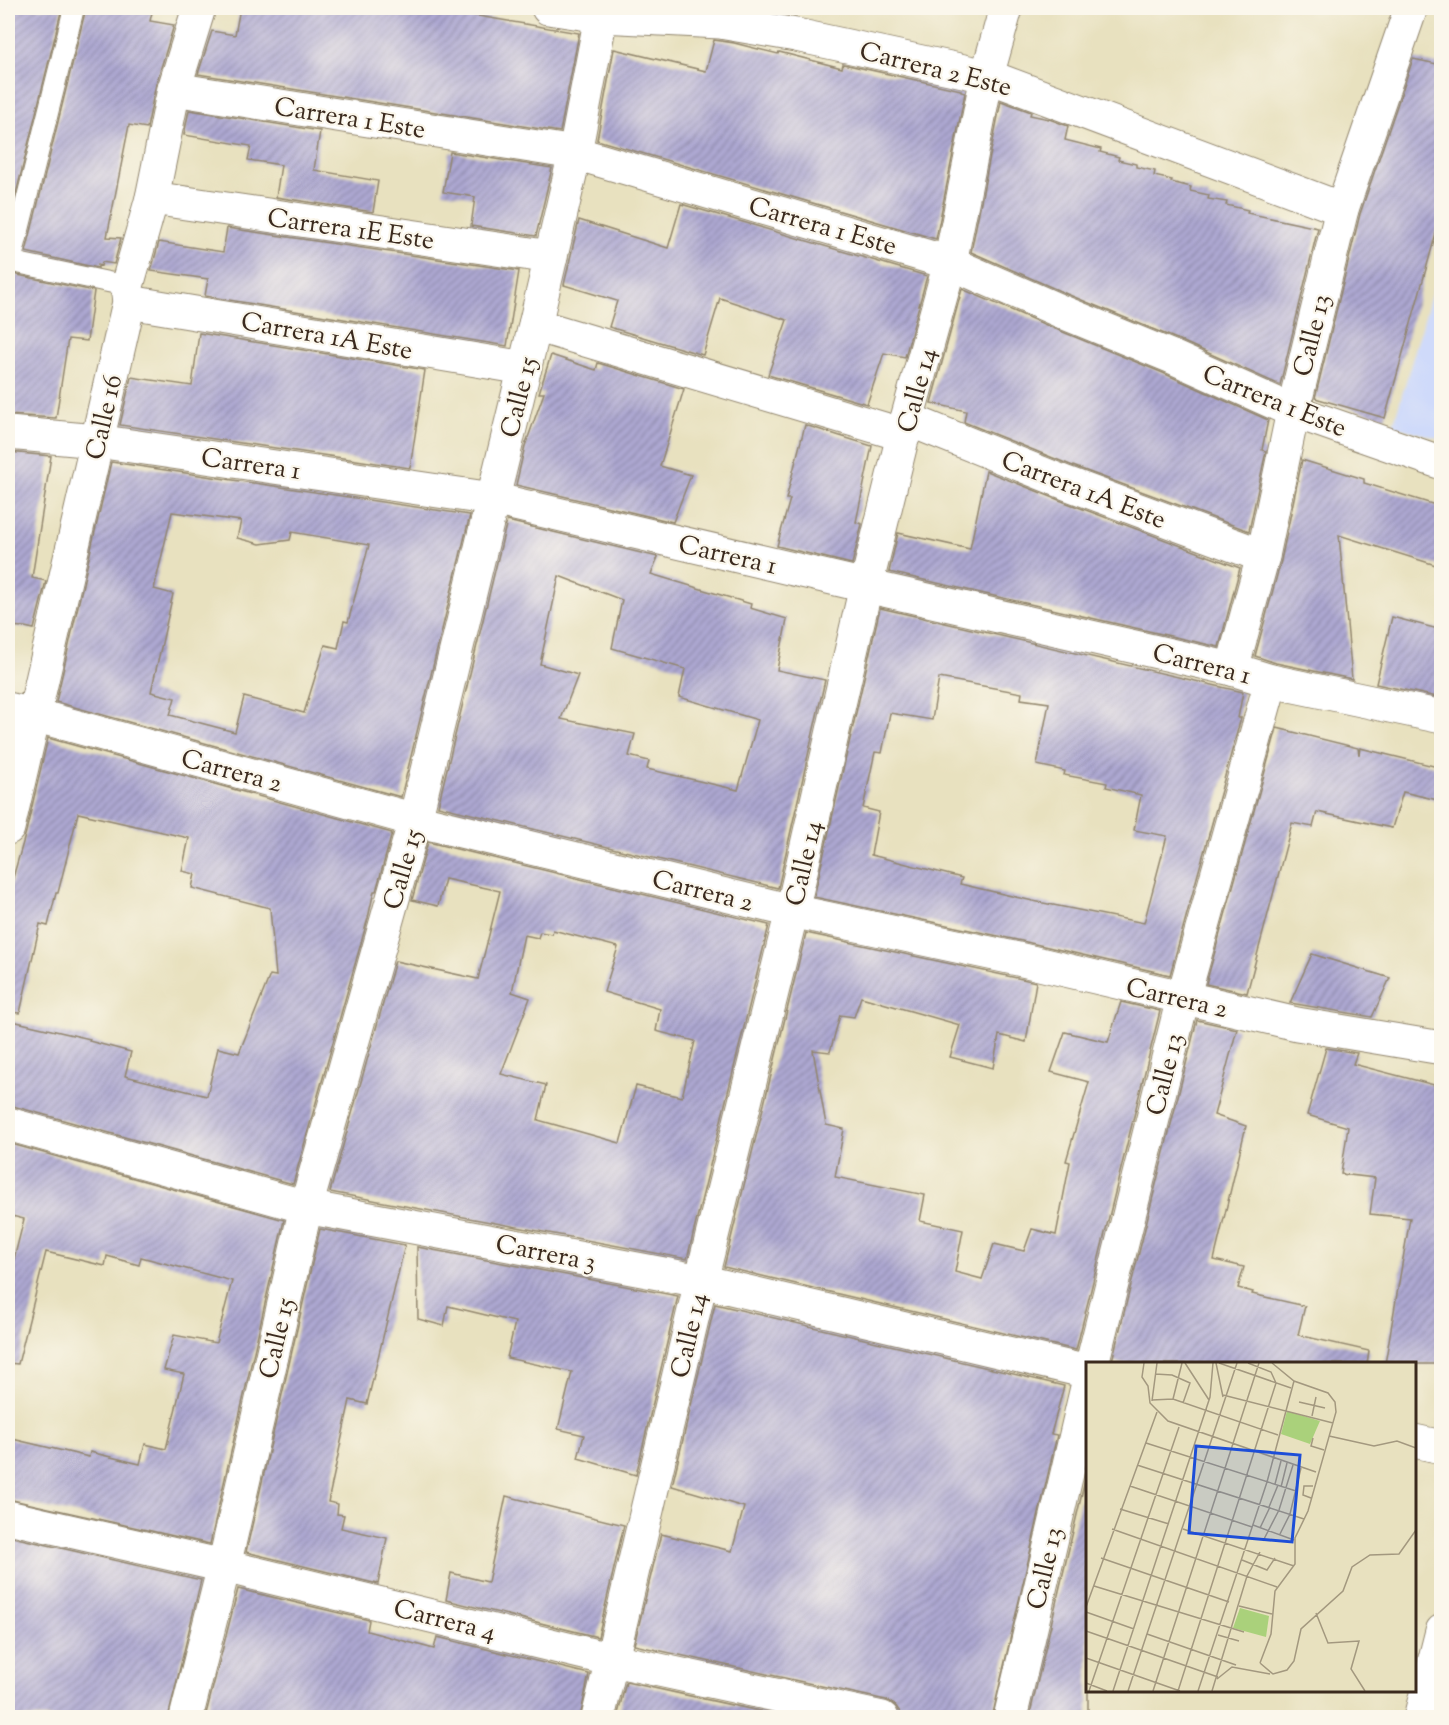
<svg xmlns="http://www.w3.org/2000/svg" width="1449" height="1725" viewBox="0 0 1449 1725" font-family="'Sorts Mill Goudy',serif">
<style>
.built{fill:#cfdafa}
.building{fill:url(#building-hatch);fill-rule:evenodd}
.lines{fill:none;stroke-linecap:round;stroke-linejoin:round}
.service-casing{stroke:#92866e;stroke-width:22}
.minor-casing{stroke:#92866e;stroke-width:35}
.tertiary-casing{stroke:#92866e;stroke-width:35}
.service{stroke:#fff;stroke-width:20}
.minor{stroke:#fff;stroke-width:33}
.tertiary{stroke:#fff;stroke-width:33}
.labels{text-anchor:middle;stroke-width:4.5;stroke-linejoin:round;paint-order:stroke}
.street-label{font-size:26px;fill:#3b2a1e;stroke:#fbf7ec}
.inset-road{fill:none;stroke:#a3987f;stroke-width:1.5}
.view{fill:#1d4ed8;fill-opacity:0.15;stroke:#1d4ed8;stroke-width:3}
.inset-edge{fill:none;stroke:#3b2a1e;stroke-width:3}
</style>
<defs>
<pattern id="building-hatch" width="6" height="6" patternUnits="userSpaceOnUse" patternTransform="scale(1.5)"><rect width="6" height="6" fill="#ada8d2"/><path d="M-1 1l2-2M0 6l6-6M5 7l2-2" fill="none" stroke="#8e89aa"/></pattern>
</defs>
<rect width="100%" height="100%" fill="#fbf7ec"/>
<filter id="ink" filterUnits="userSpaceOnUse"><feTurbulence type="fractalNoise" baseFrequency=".0167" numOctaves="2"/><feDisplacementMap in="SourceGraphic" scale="12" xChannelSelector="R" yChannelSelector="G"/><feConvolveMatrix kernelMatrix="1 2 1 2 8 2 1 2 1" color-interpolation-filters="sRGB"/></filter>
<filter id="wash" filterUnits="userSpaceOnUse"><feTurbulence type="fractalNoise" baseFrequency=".008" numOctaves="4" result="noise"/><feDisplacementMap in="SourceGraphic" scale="24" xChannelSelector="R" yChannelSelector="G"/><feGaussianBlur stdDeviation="1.35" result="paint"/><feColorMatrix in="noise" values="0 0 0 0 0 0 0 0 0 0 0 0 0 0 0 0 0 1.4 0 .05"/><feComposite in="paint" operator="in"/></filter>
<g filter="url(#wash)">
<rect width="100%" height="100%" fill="#e8e1bf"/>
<path class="built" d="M1441,261V439L1393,426Z"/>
<g id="blocks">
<g class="building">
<path d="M8,8H62L8,226Z"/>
<path d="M86,8H153L150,21L174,25L156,84L147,128L129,125L107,237L121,238L114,264L102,262L101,266L98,265V268L26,252Z"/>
<path d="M240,8H430L579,33L560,132L198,74L212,31L235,35Z"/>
<path d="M714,40L734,43L778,54L779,52L842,68L843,64L961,90V92L965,93L936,239L597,140L614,49L706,71Z"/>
<path d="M1413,59L1442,65V211L1385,418L1315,398L1360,214Z"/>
<path d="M1001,101L1031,112L1030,115L1049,119L1068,126L1065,140L1101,149L1100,152L1119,157L1118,160L1136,164V167L1155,171L1154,176L1172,180L1171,182L1191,187L1190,191L1209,195L1208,199L1227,202L1226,205L1248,210L1247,213L1318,228L1280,385L1177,339L1067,294L971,252Z"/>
<path d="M189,110L320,131L314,170L378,181L373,212L276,197L281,165L248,160L251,146L184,135Z"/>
<path d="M450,152L552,168L536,236L471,226L475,197L443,192Z"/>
<path d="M681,204L927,276L905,357L884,353L867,404L768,375L787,320L720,298L703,355L609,327L617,301L564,285L579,220L668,248Z"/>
<path d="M227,228L519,271L507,346L205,296L208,279L151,271L159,242L223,252Z"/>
<path d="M8,273L94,291L87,341L68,339L56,418L8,415Z"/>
<path d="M962,289L1053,328L1163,373L1268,420L1262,450L1266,451L1249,531L1073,466L964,422L966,411L931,403Z"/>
<path d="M199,333L425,370L410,468L120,425L131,377L192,386Z"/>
<path d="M551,355L596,370L598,363L684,389L660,466L691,475L673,522L516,485L525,446L544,393H539Z"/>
<path d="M805,425L872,446L856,522L862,524L852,564L777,546L790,499H786Z"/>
<path d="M8,452L51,456L32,578L46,581L34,629L25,627L8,626Z"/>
<path d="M1302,460L1364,479V483L1442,507V567L1339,535L1352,679L1276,663L1255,656L1281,561Z"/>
<path d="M111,462L470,515L401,797L56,702ZM172,512L241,521L237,538L260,544L290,540L292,532L369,545L348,622L344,621L338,648L325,645L304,713L244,697L235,732L170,715L175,698L151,692L173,594L154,589Z"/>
<path d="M986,471L1059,500L1240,568L1219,647L889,572L898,533L970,549Z"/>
<path d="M507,521L658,557L651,574L751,604L750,608L787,619L777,670L825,680L778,888L438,806ZM559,576L622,600L612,648L685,669L679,697L758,720L738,790L647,769L649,761L629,756L635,734L561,719L578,675L540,664Z"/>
<path d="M880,608L1243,692L1238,718H1241L1170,975L1022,941L814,897ZM939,678L1022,693L1021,699L1049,703L1037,765L1065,771L1064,775L1107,783L1106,787L1141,795L1134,830L1167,836L1144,923L1033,901L960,884L962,878L871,855L879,812L863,808L875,752L882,753L890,713L932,720Z"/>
<path d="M1392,617L1442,630V698L1376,684Z"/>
<path d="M1277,728L1358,748L1359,755L1360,748L1442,768V801L1403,792L1392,828L1317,812L1313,827L1292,823L1247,993L1206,984Z"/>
<path d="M48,738L392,833L376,891H374L368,918L293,1184L13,1106H8V1020L90,1039L89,1041L131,1052L125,1076L207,1096L218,1048L239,1053L270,975L276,976L270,908L192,888L195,874L182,871L189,838L78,813L58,893H56L48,926L40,924L20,1013L8,1012V895L26,832Z"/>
<path d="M428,842L769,925L687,1259L330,1192L395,961L478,979L500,891L445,879L438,906L412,900ZM553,930L618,947L604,992L660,1009L656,1031L695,1041L682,1097L636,1086L620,1143L538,1120L546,1085L501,1074L530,998L512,992L524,935L538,938L540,932L552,934Z"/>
<path d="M806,933L1036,982L1026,1042L999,1035L993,1068L950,1057L960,1025L861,997L854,1017L840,1015L830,1052L813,1050L826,1125L844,1129L835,1177L925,1195L920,1221L963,1230L955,1272L982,1279L994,1244L1024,1251L1032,1229L1056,1235L1070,1162L1066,1161L1089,1082L1051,1072L1065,1032L1108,1042L1121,1002L1160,1011L1076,1350L724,1267Z"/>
<path d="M1312,954L1390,978L1372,1017L1290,1003Z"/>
<path d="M1197,1020L1237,1029L1214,1115L1246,1126L1214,1260L1244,1267L1238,1288L1253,1292L1252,1294L1305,1306L1298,1335L1369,1351L1367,1364H1122L1112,1361Z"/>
<path d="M1326,1048L1357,1053L1353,1064L1442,1087V1364H1385L1410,1218L1370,1214L1375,1178L1341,1174L1348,1127L1307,1115Z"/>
<path d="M8,1143L284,1220L210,1544L8,1499V1438L89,1457L90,1452L140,1464L145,1444L166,1449L184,1374L164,1370L174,1335L216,1343L232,1281L141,1257L139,1265L107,1256L105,1266L46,1252L18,1364L8,1363V1283L24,1219L8,1215Z"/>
<path d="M320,1229L405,1245L367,1404L350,1400L328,1502L338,1504L337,1514L344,1515L341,1528L387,1538L378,1584L246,1552Z"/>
<path d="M417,1247L678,1296L636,1475L578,1458L584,1435L558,1429L572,1372L507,1358L515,1322L448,1306L444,1326L418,1319Z"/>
<path d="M715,1304L1064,1386L1051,1434L1057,1435L992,1718H900V1712L895,1705L886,1700L634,1645L661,1534L732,1551L744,1507L672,1486Z"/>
<path d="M1088,1468V1718H1029Z"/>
<path d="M506,1496L624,1525L598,1637L446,1600L451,1573L488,1582Z"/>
<path d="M8,1536L201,1580L168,1718H8Z"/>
<path d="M238,1589L369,1620L367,1631L434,1649L437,1637L589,1674L580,1718H205Z"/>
<path d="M626,1682L791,1718H617Z"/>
</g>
</g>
</g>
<g filter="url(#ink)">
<use href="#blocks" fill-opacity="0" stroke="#92866e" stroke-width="1.5"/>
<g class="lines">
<g class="service-casing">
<g id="service">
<path d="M8,261L127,286"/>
<path d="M11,262L74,8"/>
</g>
</g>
<g class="minor-casing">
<g id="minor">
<path d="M548,8L601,16L720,22L796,35L987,76L1342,209"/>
<path d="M174,89L575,153L950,263L1060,311L1170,356L1293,411L1442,463"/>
<path d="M152,198L551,257"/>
<path d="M129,302L525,368"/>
<path d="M535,325L904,435"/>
<path d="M907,419L1066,483L1263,556"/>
<path d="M8,433L97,441L493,499L866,586L1232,669L1271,681L1442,717"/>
<path d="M1232,669L1263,556L1293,411L1342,209L1411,8"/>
<path d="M8,709L34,715L415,820L792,911L1018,959L1297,1024L1442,1048"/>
<path d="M8,1124L306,1207L701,1281L1088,1372"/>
<path d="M1092,1364L1183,998L1271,681"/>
<path d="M1414,1441L1442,1447"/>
<path d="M186,1718L224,1566L306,1207L415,820L535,325L575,153L601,16"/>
<path d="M598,1718L701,1281L792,911L866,586L907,419L950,263L987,76L1006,8"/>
<path d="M1010,1718L1088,1383"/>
<path d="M1420,1718L1442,1631"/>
</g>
</g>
<g class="tertiary-casing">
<g id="tertiary">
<path d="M8,828L129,302L127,286L152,198L174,89L199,8"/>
<path d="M8,1517L224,1566L613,1660L882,1718"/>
</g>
</g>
<use href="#service" class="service"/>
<use href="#minor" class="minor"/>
<use href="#tertiary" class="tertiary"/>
</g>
</g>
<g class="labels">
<g class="street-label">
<text transform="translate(936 68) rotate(14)" y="9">Carrera 2 Este</text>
<text transform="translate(350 117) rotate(9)" y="9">Carrera 1 Este</text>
<text transform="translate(823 225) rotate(16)" y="9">Carrera 1 Este</text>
<text transform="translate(351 228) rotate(8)" y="9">Carrera 1E Este</text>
<text transform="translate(327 335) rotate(10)" y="9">Carrera 1A Este</text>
<text transform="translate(1311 335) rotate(-76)" y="9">Calle 13</text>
<text transform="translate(916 390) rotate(-75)" y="9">Calle 14</text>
<text transform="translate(518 397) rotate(-76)" y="9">Calle 15</text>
<text transform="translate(1275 400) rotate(22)" y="9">Carrera 1 Este</text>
<text transform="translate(103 417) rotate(-77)" y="9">Calle 16</text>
<text transform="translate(251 463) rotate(8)" y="9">Carrera 1</text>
<text transform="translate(1084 489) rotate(21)" y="9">Carrera 1A Este</text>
<text transform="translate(728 554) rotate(13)" y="9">Carrera 1</text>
<text transform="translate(1202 663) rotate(14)" y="9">Carrera 1</text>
<text transform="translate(232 770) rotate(15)" y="9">Carrera 2</text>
<text transform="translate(803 863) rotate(-77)" y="9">Calle 14</text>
<text transform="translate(402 869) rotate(-74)" y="9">Calle 15</text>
<text transform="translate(703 890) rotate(14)" y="9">Carrera 2</text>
<text transform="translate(1177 997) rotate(13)" y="9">Carrera 2</text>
<text transform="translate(1164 1074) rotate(-76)" y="9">Calle 13</text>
<text transform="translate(546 1252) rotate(11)" y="9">Carrera 3</text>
<text transform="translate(688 1335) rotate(-77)" y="9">Calle 14</text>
<text transform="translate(276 1338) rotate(-77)" y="9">Calle 15</text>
<text transform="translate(1044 1568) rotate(-77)" y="9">Calle 13</text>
<text transform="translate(445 1619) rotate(14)" y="9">Carrera 4</text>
</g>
</g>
<g transform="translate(1086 1362)">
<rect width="330" height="330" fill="#e8e1bf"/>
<path d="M201,49L234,59L224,82L195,72Z" fill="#aad17b"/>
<path d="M154,246L183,254L180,275L147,266Z" fill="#aad17b"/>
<path class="inset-road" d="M58,1L56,15L62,24L64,41L82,59L230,110M99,1L123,38M130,1L137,35M133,1L205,26M69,12L86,13L104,21L97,41M137,33L247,61M87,37L96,1M66,38L87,37L192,73M66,39L71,1M213,40L239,46M226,54L230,35M243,74L288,84L311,79L330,86M227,76L225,84L238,88M60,81L210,129M51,103L218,157M189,122L195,99M44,124L166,165M195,125L201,101M225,136L217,133L218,124H227M183,145L192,123M34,147L83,162M167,163L208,178M174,166L184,145M26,167L191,225M97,167L208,204M194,172L204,152L215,106M177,179L193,148L207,103M15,196L143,240M156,198L181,208L189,196M8,224L158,270M153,244L186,252M0,245L71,50M0,250L48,267M230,251L242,281L273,279L265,307L279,329M0,269L132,315M61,272L150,303M132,273L153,279M0,296L94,329M174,301L185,272L189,229L209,202V176L222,149L250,50L249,40L242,31L208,19L186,1M174,301L187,312L201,308L208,299L215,267L257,229L266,205L284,193L313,192L330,168M131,317L146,305L184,312M0,321L21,329M3,329L93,65M27,329L124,35L127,1M42,329L151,1M67,329L173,1M92,329L190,21L185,10L162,1M112,329L181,120L208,19M126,329L161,214L174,190"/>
<path class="view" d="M110,84L214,93L206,180L103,171Z"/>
<rect width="330" height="330" class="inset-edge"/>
</g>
<rect width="1449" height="1725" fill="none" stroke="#fbf7ec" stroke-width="30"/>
</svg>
